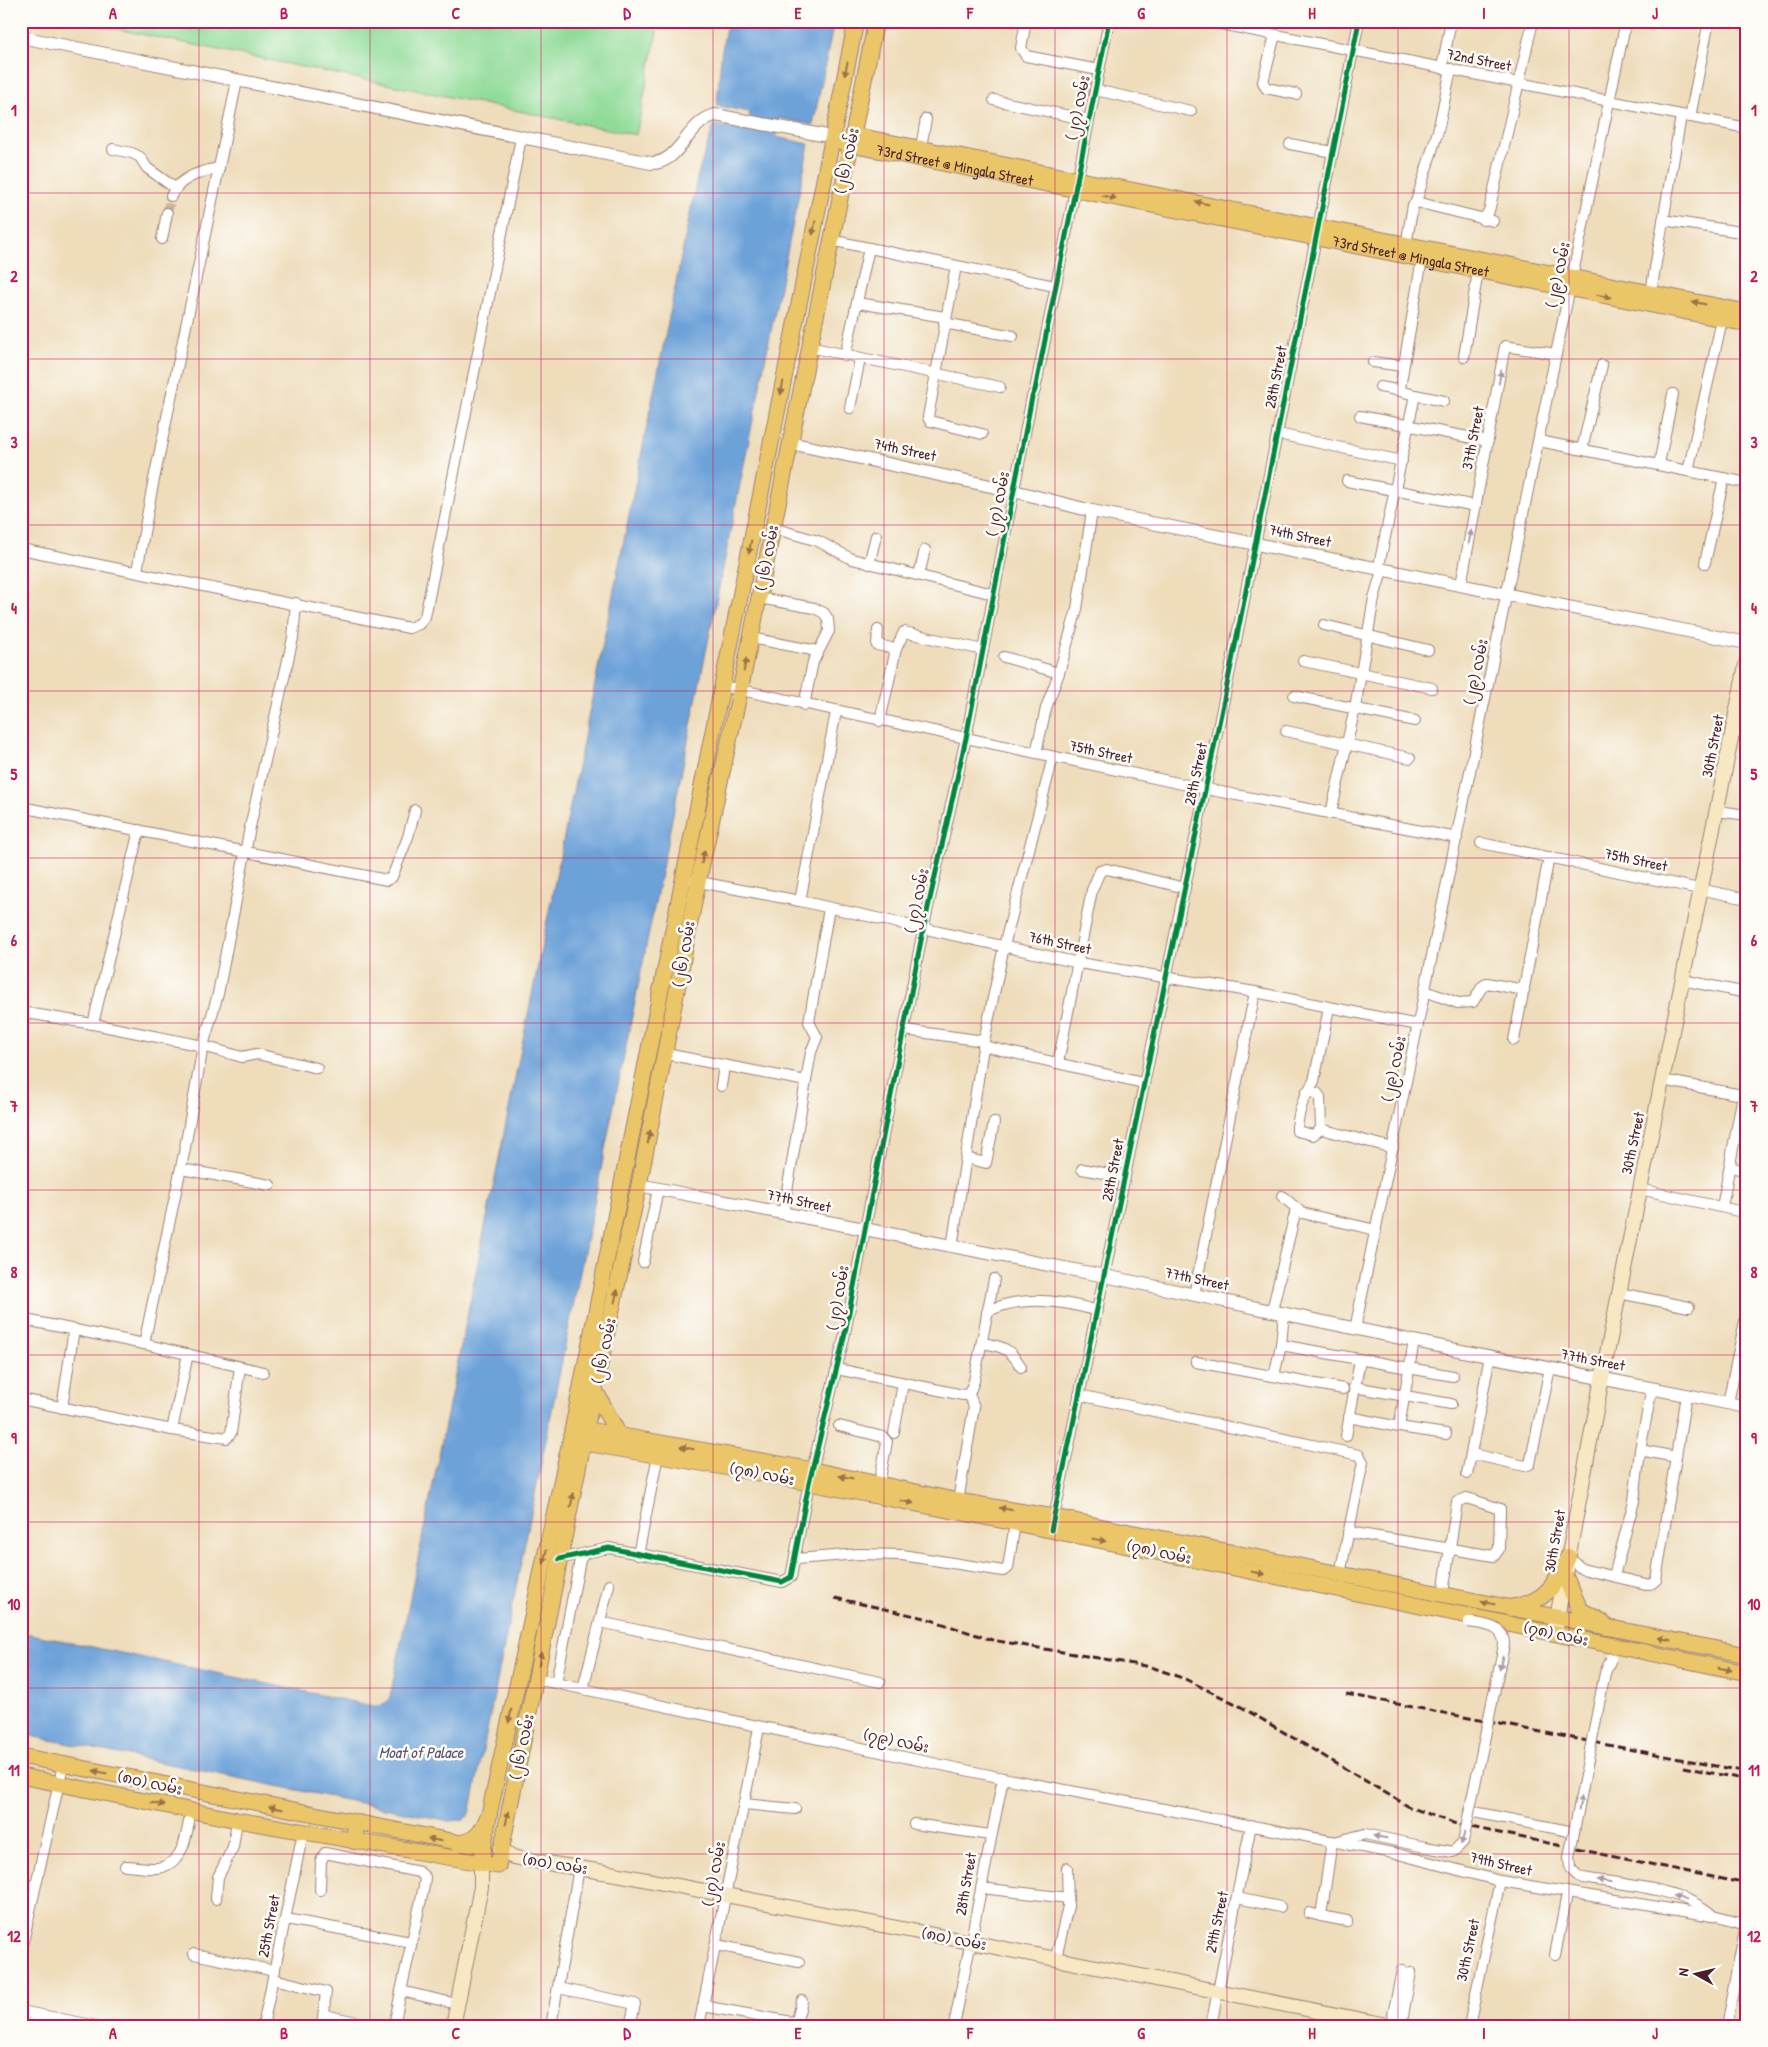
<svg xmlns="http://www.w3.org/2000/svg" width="1768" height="2047" viewBox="0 0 1768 2047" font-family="'Patrick Hand','Noto Sans Myanmar',sans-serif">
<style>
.green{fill:#90db98;stroke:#6d7d62}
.water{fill:#6da2d9;stroke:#5c6082}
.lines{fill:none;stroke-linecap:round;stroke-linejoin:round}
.minor-tunnel{stroke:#cdb69d;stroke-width:10;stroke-dasharray:10 5;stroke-linecap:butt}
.minor-casing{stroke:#9c7e72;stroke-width:12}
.tertiary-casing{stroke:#9c7e72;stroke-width:14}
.secondary-casing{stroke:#9c7e72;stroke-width:16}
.primary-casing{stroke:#9c7e72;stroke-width:17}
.trunk-casing{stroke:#9c7e72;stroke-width:18}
.minor{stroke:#fff;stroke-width:10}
.tertiary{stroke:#fff;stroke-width:12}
.secondary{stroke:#f7e8c3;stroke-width:14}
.primary{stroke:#ebc669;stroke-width:15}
.trunk{stroke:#ebc669;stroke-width:16}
.rail{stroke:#4a1f2b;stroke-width:3;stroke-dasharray:8 4;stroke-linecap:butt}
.minor-bridge-casing{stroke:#9c7e72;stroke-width:12;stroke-linecap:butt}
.minor-bridge{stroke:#fff;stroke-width:10}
.cycleway-casing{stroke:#fdfcf7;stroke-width:8}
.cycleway{stroke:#00873e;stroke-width:5}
.oneway{fill:#9a724a}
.oneway2{fill:#ae9aa0}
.grid{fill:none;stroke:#c2185b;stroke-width:1;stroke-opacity:0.55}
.labels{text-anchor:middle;stroke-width:5;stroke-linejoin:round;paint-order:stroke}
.street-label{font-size:15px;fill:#4a1f2b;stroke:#fdfcf7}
.water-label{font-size:16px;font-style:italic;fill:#585371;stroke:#fdfcf7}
.neatline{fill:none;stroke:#c2185b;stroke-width:2}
.grid-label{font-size:16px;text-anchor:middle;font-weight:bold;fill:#c2185b}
</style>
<rect width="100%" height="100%" fill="#fdfcf7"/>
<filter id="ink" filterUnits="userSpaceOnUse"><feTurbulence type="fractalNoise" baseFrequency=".02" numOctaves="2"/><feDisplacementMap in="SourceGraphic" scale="10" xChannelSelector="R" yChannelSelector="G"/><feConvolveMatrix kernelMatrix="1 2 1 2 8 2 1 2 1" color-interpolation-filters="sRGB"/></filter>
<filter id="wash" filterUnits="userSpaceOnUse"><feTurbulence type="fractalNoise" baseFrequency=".0096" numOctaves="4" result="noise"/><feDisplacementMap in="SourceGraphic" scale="20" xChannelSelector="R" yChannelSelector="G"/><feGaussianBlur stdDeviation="1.12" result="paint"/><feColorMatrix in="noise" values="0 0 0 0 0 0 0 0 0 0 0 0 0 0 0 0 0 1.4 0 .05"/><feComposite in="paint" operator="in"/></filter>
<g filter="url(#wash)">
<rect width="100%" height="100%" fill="#eedcba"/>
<path class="green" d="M77,21H659L636,135Z"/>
<path class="water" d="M727,21H834L813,125L779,118L776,137L809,144L470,1814L463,1820L449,1821L21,1734V1632L373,1706C382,1706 386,1705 390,1697L698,174L714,125L747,131L750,112L717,106L721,57Z"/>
</g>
<g filter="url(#ink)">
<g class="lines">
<path class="minor-tunnel" d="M167,213L171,196"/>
<g class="minor-casing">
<g id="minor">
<path d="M1026,21L1021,48L1026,56L1099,70"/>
<path d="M1205,21L1747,128"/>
<path d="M1275,35L1263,82L1266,88L1296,94"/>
<path d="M1442,68L1451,21"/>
<path d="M1095,90L1191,111"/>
<path d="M994,100L1088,120"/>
<path d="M1690,117L1709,21"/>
<path d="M1290,144L1333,152"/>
<path d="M921,147L926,119"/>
<path d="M113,149L132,153L140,157L147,168L175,188"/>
<path d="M171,196C179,178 201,171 219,168"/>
<path d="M1416,202L1493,221"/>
<path d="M1483,220L1489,211L1533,21"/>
<path d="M1663,220L1747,233"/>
<path d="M162,239L167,213"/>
<path d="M830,240L1055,286"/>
<path d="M1406,245L1413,205L1416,202L1438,131L1451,69"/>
<path d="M956,266L928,417L930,421L982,434"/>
<path d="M1651,292L1681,116"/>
<path d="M858,303L945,317"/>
<path d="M944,323L1013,336"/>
<path d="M809,347L1000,387"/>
<path d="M845,356L869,248"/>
<path d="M1464,357L1478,271"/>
<path d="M1373,362L1402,366"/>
<path d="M1380,387L1396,390L1400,388L1422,259"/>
<path d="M1415,395L1444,401"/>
<path d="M850,408L860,359"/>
<path d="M1360,416L1488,441"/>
<path d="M1278,434L1402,461"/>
<path d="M1539,441L1747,483"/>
<path d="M1582,449L1602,365"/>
<path d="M1659,464L1673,394"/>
<path d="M1688,471L1722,320"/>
<path d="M1347,481L1476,506"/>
<path d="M773,528L818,541L852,559L993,594"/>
<path d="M21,549L409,628L419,624L425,617L521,138"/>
<path d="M1705,563L1724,478"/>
<path d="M869,564L876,536"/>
<path d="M1378,570L1415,395L1396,390"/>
<path d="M137,571L152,489L237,81"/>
<path d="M919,575L925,550"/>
<path d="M1461,585L1505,346L1556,354"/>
<path d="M759,598L814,608L824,613L828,619L829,631L813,662L804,705"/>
<path d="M1324,625L1428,650"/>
<path d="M878,630L877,645L896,649"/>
<path d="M751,638L817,651"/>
<path d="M1004,657L1059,673"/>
<path d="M1303,661L1432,688"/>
<path d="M722,686L1206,789L1457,838"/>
<path d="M1294,696L1415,721"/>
<path d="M880,721L896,649L904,632L983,650"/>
<path d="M1732,730L1747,733"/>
<path d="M1286,731L1410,758"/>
<path d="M1036,753L1046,708L1059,673L1077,609L1092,511"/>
<path d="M21,807L387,880L392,877L408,837L415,810"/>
<path d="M1718,811L1747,815"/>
<path d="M1331,813L1355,708L1374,598L1382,571"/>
<path d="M1481,843L1747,899"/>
<path d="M694,881L800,901L1079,963L1255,992L1418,1025"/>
<path d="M800,901L836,712"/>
<path d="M1682,980L1747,993"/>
<path d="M1425,991L1458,1003L1473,1002L1482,987L1487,983L1524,990"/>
<path d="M21,1012L93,1024L139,830"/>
<path d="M93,1024L203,1046L242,1057L257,1054L317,1068"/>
<path d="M905,1030L984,1041"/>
<path d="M1514,1040L1549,857"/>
<path d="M984,1046L1143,1083"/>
<path d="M666,1054L806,1081"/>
<path d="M1058,1063L1092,890L1100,871L1107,869L1185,888"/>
<path d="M1662,1080L1747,1096"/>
<path d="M721,1086L724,1066"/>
<path d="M1306,1092L1317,1093L1320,1097L1321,1129L1313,1135L1297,1131V1127C1300,1105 1303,1100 1314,1081L1329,1008"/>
<path d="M1321,1129L1393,1148"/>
<path d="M966,1158L986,1163L994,1122"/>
<path d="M1730,1167L1747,1171"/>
<path d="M181,1169L270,1185"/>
<path d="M1082,1169L1125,1177"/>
<path d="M1640,1189L1747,1213"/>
<path d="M1282,1196L1302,1213L1376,1230"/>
<path d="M1722,1207L1743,1095"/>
<path d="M783,1214L811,1052L817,1037L809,1022L829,908"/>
<path d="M952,1247L984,1041L1004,946L1053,757"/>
<path d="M643,1262L658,1189"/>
<path d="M1619,1293L1689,1307"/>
<path d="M1194,1295L1255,992"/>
<path d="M1272,1311L1296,1209"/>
<path d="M987,1312C1021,1294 1062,1300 1098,1311"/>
<path d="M1284,1313L1281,1345L1453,1376"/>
<path d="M21,1319L144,1344L263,1372"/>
<path d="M1355,1329L1556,354L1626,21"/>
<path d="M982,1343C1002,1346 1011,1349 1021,1367"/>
<path d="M144,1344L184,1153L203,1046L218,994L250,827L293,638L296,603"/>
<path d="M1196,1362L1343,1389"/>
<path d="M837,1369L963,1395L969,1394L974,1381L994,1279"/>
<path d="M1274,1376L1281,1345"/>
<path d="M1354,1387L1451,1404"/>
<path d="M1079,1395L1359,1455L1363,1462L1340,1574"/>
<path d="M21,1399L172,1430L227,1438L231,1433L240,1367"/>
<path d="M1728,1403L1747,1311"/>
<path d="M62,1408L74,1329"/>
<path d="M1349,1417L1399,1427L1414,1341"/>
<path d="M839,1426L883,1437L887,1442L879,1484"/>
<path d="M1399,1427L1446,1434"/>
<path d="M172,1430L188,1354"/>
<path d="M894,1433L903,1383"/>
<path d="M1346,1436L1360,1360"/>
<path d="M1640,1450L1676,1457"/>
<path d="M1472,1454L1525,1466L1530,1464L1550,1368"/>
<path d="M1467,1474L1490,1356"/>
<path d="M958,1501L974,1407L969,1394"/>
<path d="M1053,1522L1233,656L1359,21"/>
<path d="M1348,1532L1494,1556L1499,1549L1500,1509L1467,1498L1457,1502L1443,1593"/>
<path d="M638,1555L658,1455"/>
<path d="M1568,1557L1582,1569L1650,1585L1656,1580L1686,1395"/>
<path d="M559,1559L609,1548L782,1582L791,1577L809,1483L844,1338L923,930L966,738L1032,397L1035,390L1109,21"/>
<path d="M796,1559L859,1554L902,1555L1003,1571L1008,1568L1015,1523"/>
<path d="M1614,1576L1634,1501L1640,1450L1652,1388"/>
<path d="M600,1622L880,1682"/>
<path d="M536,1679L1003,1778L1398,1854L1500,1881L1713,1916L1747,1925"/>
<path d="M556,1683L580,1560L584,1554"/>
<path d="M583,1689L609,1585"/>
<path d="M744,1804L795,1809"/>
<path d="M1469,1811L1574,1832"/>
<path d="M914,1824L990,1835"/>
<path d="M1332,1841L1321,1916L1347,1921"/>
<path d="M1338,1841L1365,1834L1425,1847"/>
<path d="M125,1866C137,1866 154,1871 165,1866C186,1858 187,1829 191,1811"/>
<path d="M1570,1868L1577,1875L1583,1878C1623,1885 1682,1887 1713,1916"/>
<path d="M981,1888L1068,1898"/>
<path d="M320,1890L321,1861L325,1853L419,1872L425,1877L424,1886L401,1991L457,2004"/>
<path d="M1237,1898L1280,1907"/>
<path d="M216,1899L218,1877L233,1847L237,1820"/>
<path d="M1309,1913L1321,1916"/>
<path d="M286,1919L411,1942"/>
<path d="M717,1945L799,1962"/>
<path d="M21,1951L63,1765"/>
<path d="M194,1954L275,1971"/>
<path d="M1555,1955L1567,1894"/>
<path d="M1056,1958L1068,1906L1067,1868"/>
<path d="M274,1979L326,1992L322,2026"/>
<path d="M558,1988L635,2004L630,2026"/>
<path d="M703,2006L792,2022L797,2020L802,2001"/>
<path d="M324,2015L375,2026"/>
<path d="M1391,2025L1402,1970"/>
<path d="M263,2026L303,1832"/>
<path d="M394,2026L401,1991"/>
<path d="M551,2026L579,1868"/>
<path d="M699,2026L759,1728"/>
<path d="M954,2026L1003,1778"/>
<path d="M1211,2026L1251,1825"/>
<path d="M1401,2026L1411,1972"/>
<path d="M1469,2026L1500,1881"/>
<path d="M1726,2026L1746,1925"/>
</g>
</g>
<g class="tertiary-casing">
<g id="tertiary">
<path d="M21,37L651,163C680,164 687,122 715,115L822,135"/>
<path d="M790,443L1014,491L1092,511L1747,643"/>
<path d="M639,1185L1105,1276L1462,1351L1747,1407"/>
<path d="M21,2012L92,2026"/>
</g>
</g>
<g class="secondary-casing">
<g id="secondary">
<path d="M1555,1628L1602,1378L1747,660"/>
<path d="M500,1849L513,1857L528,1860L616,1874L970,1942L1392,2026"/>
<path d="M453,2026L481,1887V1863"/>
</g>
</g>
<g class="primary-casing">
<g id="primary">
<path d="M858,136L1747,312"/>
<path id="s1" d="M842,143L1747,324"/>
<path d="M577,1428L813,1470L958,1501L1054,1517L1747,1655"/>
<path d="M574,1441L758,1473L1015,1523L1747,1673"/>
<path d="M21,1756L471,1845"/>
<path d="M21,1776L237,1820L498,1866L586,1429L639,1185L698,882L740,691L876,21"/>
<path d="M481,1863L489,1815L570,1441L856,21"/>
</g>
</g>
<g class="trunk-casing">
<g id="trunk">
<path d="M595,1391L619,1436"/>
<path d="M1565,1577L1580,1610L1602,1622L1606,1627"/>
<path d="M1510,1608C1546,1602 1553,1588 1568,1557"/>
<path d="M354,1841L356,1824"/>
<path d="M458,1844C477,1840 482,1833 489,1815"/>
</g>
</g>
<use href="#minor" class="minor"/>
<use href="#tertiary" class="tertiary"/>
<use href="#secondary" class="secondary"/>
<use href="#primary" class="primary"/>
<use href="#trunk" class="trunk"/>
<g class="rail">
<path d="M835,1598L925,1618L992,1640L1151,1667L1185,1679L1238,1705L1411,1808L1456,1824L1747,1884"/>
<path d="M1346,1694L1747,1772"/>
<path d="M1683,1767L1747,1780"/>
</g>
<g class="minor-bridge-casing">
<g id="minor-bridge">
<path d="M1425,1847L1453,1852L1463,1842L1504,1645C1505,1625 1484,1625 1469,1622"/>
<path d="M1570,1868L1569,1857L1574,1832L1605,1673L1611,1659"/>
</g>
</g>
<use href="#minor-bridge" class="minor-bridge"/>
<g class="cycleway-casing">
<g id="cycleway">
<path d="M1051,1530L1233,656L1359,21"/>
<path d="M559,1559L609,1548L782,1582L791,1577L809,1483L844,1338L923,930L966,738L1032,397L1035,390L1109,21"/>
</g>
</g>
<use href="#cycleway" class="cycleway"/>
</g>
<defs><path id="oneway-solid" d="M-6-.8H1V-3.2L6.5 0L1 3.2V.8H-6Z" transform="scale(1.25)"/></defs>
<g class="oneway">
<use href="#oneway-solid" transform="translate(846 69) rotate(102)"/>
<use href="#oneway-solid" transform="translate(1109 197) rotate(11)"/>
<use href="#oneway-solid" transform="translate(1202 203) rotate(-168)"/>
<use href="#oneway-solid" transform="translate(814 228) rotate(101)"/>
<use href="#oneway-solid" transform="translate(1604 296) rotate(10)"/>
<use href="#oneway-solid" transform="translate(1699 303) rotate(-168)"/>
<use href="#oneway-solid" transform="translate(782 388) rotate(101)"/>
<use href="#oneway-solid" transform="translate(750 547) rotate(101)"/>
<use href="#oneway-solid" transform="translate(745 665) rotate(-79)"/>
<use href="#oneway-solid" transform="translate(703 857) rotate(-77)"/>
<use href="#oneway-solid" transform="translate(649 1137) rotate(-79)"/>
<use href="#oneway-solid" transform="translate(616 1296) rotate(-78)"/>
<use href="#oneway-solid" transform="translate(687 1448) rotate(-170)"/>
<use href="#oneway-solid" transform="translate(846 1477) rotate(-169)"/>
<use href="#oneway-solid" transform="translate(572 1500) rotate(-78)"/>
<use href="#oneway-solid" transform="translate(907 1502) rotate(11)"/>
<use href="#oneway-solid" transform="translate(1006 1509) rotate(-170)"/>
<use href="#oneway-solid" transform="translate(1099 1540) rotate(12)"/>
<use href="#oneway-solid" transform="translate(545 1557) rotate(102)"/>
<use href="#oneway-solid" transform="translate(1258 1573) rotate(12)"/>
<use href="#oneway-solid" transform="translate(1488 1603) rotate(-168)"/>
<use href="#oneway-solid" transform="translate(1665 1639) rotate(-169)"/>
<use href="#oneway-solid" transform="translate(540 1659) rotate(-79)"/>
<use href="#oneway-solid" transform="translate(1725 1669) rotate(12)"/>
<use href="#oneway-solid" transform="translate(510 1716) rotate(102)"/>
<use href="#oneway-solid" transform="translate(100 1772) rotate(-168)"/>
<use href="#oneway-solid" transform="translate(158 1804) rotate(11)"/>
<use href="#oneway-solid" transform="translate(276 1808) rotate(-169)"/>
<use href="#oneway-solid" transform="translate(507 1818) rotate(-78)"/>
<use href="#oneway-solid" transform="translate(435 1840) rotate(-169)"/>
</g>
<g class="oneway2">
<use href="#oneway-solid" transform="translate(1500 377) rotate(-80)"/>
<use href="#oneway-solid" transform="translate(1470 537) rotate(-79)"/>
<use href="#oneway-solid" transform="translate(1501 1663) rotate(102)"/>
<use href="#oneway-solid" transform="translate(1580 1803) rotate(-79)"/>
<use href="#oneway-solid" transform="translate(1380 1837) rotate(-169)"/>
<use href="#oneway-solid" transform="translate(1463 1838) rotate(106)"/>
<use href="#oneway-solid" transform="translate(1604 1881) rotate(-171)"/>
<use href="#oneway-solid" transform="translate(1680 1898) rotate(-160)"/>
</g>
</g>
<path class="grid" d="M199,21V2026M370,21V2026M541,21V2026M713,21V2026M884,21V2026M1055,21V2026M1227,21V2026M1398,21V2026M1569,21V2026M21,193H1747M21,359H1747M21,525H1747M21,691H1747M21,858H1747M21,1023H1747M21,1190H1747M21,1355H1747M21,1522H1747M21,1688H1747M21,1854H1747"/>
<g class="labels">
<g class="street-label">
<text transform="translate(1479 60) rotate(11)" y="5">72nd Street</text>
<text transform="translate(1078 108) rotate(-78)" y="5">(၂၇) လမ်း</text>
<text transform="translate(847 161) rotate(-78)" y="5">(၂၆) လမ်း</text>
<text dy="5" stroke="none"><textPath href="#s1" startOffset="115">73rd Street @ Mingala Street</textPath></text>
<text dy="5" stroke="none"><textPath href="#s1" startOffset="580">73rd Street @ Mingala Street</textPath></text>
<text transform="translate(1558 275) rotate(-78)" y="5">(၂၉) လမ်း</text>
<text transform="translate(1276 377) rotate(-79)" y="5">28th Street</text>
<text transform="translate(1473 438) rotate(-79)" y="5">37th Street</text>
<text transform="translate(905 450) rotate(12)" y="5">74th Street</text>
<text transform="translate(998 504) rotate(-79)" y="5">(၂၇) လမ်း</text>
<text transform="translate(1300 536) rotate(12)" y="5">74th Street</text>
<text transform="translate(767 558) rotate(-79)" y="5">(၂၆) လမ်း</text>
<text transform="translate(1476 672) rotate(-78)" y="5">(၂၉) လမ်း</text>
<text transform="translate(1713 746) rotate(-79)" y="5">30th Street</text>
<text transform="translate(1101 752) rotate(12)" y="5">75th Street</text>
<text transform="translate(1196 774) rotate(-78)" y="5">28th Street</text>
<text transform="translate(1636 860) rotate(12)" y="5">75th Street</text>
<text transform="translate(917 901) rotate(-78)" y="5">(၂၇) လမ်း</text>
<text transform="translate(1060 943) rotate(12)" y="5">76th Street</text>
<text transform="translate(684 954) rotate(-80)" y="5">(၂၆) လမ်း</text>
<text transform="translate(1394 1069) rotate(-78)" y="5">(၂၉) လမ်း</text>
<text transform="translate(1633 1143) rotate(-78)" y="5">30th Street</text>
<text transform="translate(1113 1170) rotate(-79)" y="5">28th Street</text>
<text transform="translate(799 1201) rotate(12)" y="5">77th Street</text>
<text transform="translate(1197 1279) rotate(12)" y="5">77th Street</text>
<text transform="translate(838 1298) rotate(-80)" y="5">(၂၇) လမ်း</text>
<text transform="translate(604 1351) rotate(-78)" y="5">(၂၆) လမ်း</text>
<text transform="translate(1593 1360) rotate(11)" y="5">77th Street</text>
<text transform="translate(762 1474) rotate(11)" y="5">(၇၈) လမ်း</text>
<text transform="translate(1555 1541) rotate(-80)" y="5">30th Street</text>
<text transform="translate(1159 1552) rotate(12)" y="5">(၇၈) လမ်း</text>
<text transform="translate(1556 1634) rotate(12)" y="5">(၇၈) လမ်း</text>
<text transform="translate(896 1741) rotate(12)" y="5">(၇၉) လမ်း</text>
<text transform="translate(522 1747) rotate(-78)" y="5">(၂၆) လမ်း</text>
<text transform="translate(150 1783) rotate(12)" y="5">(၈၀) လမ်း</text>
<text transform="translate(555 1864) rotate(9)" y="5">(၈၀) လမ်း</text>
<text transform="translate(1501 1864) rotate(13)" y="5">79th Street</text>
<text transform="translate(714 1874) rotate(-79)" y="5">(၂၇) လမ်း</text>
<text transform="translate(966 1884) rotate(-80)" y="5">28th Street</text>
<text transform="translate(1217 1922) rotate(-78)" y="5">29th Street</text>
<text transform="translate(269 1926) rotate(-79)" y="5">25th Street</text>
<text transform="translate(954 1939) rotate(11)" y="5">(၈၀) လမ်း</text>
<text transform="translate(1468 1950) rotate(-78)" y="5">30th Street</text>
</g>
<g class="water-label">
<text x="421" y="1758">Moat of Palace</text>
</g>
</g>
<rect width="1768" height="2047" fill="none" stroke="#fdfcf7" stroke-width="55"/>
<g transform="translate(1696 1974) rotate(278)" stroke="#fdfcf7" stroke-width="4" paint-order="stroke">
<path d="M0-4L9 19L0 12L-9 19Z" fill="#4a1f2b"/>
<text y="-8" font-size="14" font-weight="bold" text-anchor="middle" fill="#4a1f2b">N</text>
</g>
<rect x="28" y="28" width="1712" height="1992" class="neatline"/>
<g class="grid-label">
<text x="113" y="19">A</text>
<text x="284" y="19">B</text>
<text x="456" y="19">C</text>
<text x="627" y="19">D</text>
<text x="798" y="19">E</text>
<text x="970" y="19">F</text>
<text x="1141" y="19">G</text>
<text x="1312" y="19">H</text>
<text x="1484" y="19">I</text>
<text x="1655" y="19">J</text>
<text x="14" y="116">1</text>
<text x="1754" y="116">1</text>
<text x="14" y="282">2</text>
<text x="1754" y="282">2</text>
<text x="14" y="448">3</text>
<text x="1754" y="448">3</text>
<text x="14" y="614">4</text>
<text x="1754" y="614">4</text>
<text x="14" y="780">5</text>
<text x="1754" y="780">5</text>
<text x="14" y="946">6</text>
<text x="1754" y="946">6</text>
<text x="14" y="1112">7</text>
<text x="1754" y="1112">7</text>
<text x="14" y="1278">8</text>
<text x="1754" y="1278">8</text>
<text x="14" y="1444">9</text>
<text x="1754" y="1444">9</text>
<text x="14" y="1610">10</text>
<text x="1754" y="1610">10</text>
<text x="14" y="1776">11</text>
<text x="1754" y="1776">11</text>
<text x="14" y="1942">12</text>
<text x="1754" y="1942">12</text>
<text x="113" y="2039">A</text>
<text x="284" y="2039">B</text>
<text x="456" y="2039">C</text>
<text x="627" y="2039">D</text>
<text x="798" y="2039">E</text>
<text x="970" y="2039">F</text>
<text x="1141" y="2039">G</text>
<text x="1312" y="2039">H</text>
<text x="1484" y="2039">I</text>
<text x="1655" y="2039">J</text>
</g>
</svg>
